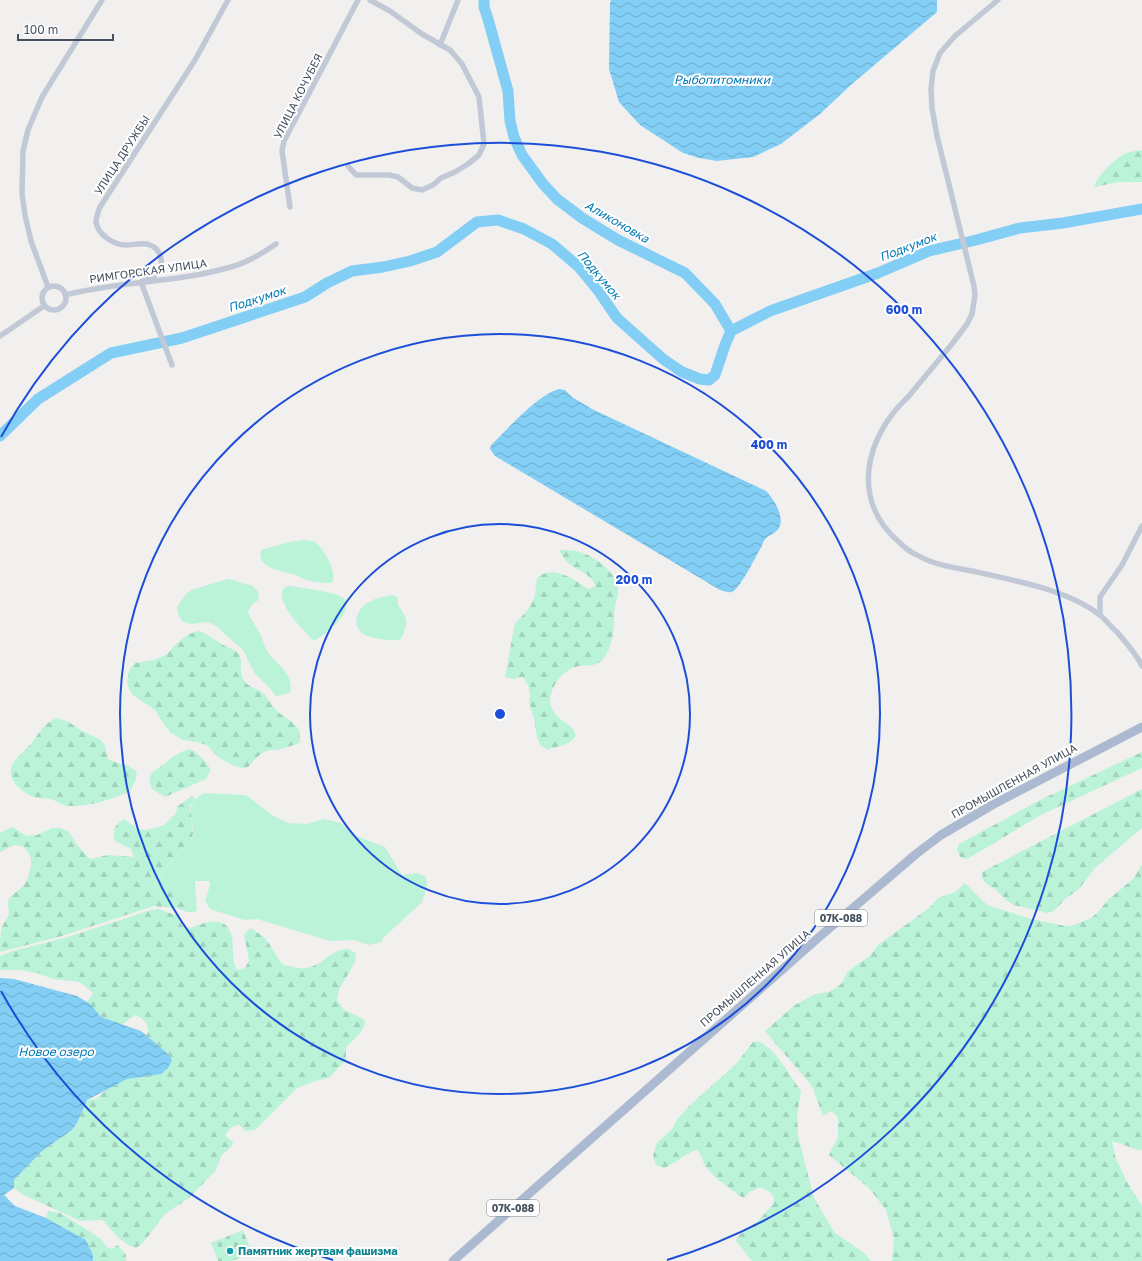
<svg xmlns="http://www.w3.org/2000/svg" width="1142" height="1261" viewBox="0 0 1142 1261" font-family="'Golos Text',sans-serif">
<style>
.grass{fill:#baf3d8}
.forest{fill:url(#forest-firs)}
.cemetery{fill:url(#cemetery-stones)}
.water{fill:url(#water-waves)}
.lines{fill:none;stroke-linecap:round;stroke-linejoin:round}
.river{stroke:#83cef4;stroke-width:11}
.street{stroke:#c2c9d6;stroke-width:5.5}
.primary{stroke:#acbad1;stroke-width:9}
.ring{fill:none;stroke:#1d4ed8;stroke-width:2}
.culture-dot{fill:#0f9aa8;stroke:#fff;stroke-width:1.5}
.labels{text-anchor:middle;stroke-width:4;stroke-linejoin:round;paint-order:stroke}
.shield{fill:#fff;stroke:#7d848f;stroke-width:1}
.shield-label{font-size:10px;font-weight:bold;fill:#45505f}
.street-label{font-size:11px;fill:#45505f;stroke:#fff}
.culture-label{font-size:11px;font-weight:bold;fill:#0d838f;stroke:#fff;text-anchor:start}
.water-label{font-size:12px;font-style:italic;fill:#0079b7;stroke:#fff}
.centre{fill:#1d4ed8;stroke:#fff;stroke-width:2}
.ring-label{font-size:12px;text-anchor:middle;font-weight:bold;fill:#1d4ed8;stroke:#fff;stroke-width:4;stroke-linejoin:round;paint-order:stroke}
</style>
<defs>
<pattern id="forest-firs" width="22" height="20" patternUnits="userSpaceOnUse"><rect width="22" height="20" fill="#baf3d8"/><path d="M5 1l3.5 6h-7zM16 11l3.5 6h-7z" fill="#a1d2bc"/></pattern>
<pattern id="cemetery-stones" width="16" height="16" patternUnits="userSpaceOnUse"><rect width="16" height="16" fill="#baf3d8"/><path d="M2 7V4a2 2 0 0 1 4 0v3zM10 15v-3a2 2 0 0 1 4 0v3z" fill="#a1d2bc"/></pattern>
<pattern id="water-waves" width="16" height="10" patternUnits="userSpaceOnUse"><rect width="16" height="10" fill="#83cef4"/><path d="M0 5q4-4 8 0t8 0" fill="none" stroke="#6daac9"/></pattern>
</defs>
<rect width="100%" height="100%" fill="#f2f0ef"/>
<g class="grass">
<path d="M303,540C307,540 312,540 316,543C324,550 338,572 332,583C324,583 314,583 306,580C302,578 299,576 295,575C286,572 275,571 268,566C262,563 259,557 261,550L289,542Z"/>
<path d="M228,579C236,580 243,585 252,585L258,592L259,600L252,604L248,612C251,620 256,626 260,634C263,639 264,646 267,651C277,665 294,673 290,693L276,696L268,686L255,674L243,650L216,626L208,622L191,624L183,622L178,615L177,607L187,593L194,589Z"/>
<path d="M287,586C295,586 337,593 342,597C358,610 324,635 314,641C305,633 268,595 287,586Z"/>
<path d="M393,595L397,597L398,601V605C409,621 408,622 401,639C393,641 388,640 380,639C374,638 368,637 362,633C351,624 358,607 369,602C376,598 385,596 393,595Z"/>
<path d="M204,793L246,795L272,815L288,823L307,824L324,819L341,823L354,835L385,847L402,875L418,873L426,877L427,885L422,902L383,938L382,942L368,945L355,940L330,941L257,919L244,920L210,909L205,901L210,885L209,881H195L197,911L192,912L180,891L155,888C159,873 171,862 182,851C184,848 188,845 190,842C202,824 176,809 204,793Z"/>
</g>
<g class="forest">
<path d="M1142,150V182H1119L1094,187C1098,175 1110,164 1121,156C1127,152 1135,151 1142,150Z"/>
<path d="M559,550C567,550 576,550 583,553C596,558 617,573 618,588C619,597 614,606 614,615C615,627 612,648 604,658C597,667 589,665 579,666C565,669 554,681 551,695C548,703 553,713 560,719C564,722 569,724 572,728C574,730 575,734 576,736C565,748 561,744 548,750L540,745L537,737L534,719L529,703L530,694L528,685L523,677L514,679L505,677L515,623L527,611L532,603L535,595L537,578C554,564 573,579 588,589L596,586C587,567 568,572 559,550Z"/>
<path d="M198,631C205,632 219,643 227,647C230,648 235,650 238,653C245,662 236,673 247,684C252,688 261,690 265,695C270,701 272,707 278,712C290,722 302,724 300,742L297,744L278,750H269L264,752L257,757L248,767L243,768L234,766L218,757L207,745L197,742L183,740L171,733L165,726L155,710L133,695L130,691L127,683L129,670L135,663L154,660L166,655L176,644L189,634Z"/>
<path d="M57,718L69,722L80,730L101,740L105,746L108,759L112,761L129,766L137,772C136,778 135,784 131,789C120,799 84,807 70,806C60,806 57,800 50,799C46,798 41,799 38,798C26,796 8,782 11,769C13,760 22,753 28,747C40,735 40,725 57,718Z"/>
<path d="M189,749C200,753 205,761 211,770L206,779L165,797L152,789L149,781L152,772C165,765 174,753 189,749Z"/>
<path d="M1142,752V768L1041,815L967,859L960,857L957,850L959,844L1040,800Z"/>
<path d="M1142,789V828L1095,868L1079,889L1065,899L1054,911L1047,913L1014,905L1007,901L995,889L988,885L983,880L982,872Z"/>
<path d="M192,796L195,799L190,806L193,833L191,841L167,866L157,879L155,888H172L180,891L192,912H187L176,908L154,906L62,936L0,952C0,944 0,934 2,927C4,922 8,919 9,913C9,909 7,905 8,901C11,894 18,892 23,886C28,880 32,867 31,859C30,854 26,850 23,846L14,845L0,852V833L12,827L27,836L37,835L52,828H61L69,832L78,846L90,859L108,855L134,857L131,849L115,841C112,829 114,826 124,819L138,829L146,830L163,826L175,814L178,806Z"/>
<path d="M1142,864V1150C1131,1150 1122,1142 1112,1142L1116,1159L1128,1184L1142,1206V1261H892L894,1239L886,1210L869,1188L829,1155L838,1137V1117L831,1111L823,1116L812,1086L765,1031L795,1005L815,994L829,992L837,987L841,984L848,971L870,956L878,945L929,908L938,898L955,892L965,883L987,905L1031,919L1065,926L1074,925L1091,918L1097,913L1109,899L1134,878Z"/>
<path d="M158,909L179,916L181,924L186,930C201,923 227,912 232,937C234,949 231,959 237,970L245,968L249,961L244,934L251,928C255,931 260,934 264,937C271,944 277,960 284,965C286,966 291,967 293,967C321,974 328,948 348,949C351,950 354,952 356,953L355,962L339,990L337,1000L344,1010L362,1018L365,1021C365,1031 353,1040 346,1047V1060L329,1078L315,1081L297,1088L255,1130L246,1131L239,1125C232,1125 230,1129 225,1135L233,1142L232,1146L222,1155L215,1171L189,1198L165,1214L143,1243L136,1248C122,1244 112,1231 103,1220L80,1221L22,1194L14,1188V1180L42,1151L72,1130L77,1123L87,1100L96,1099L105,1091L107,1082L139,1042L148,1033C149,1024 144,1019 136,1015L128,1020L110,1035L67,1011L87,1001L90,998L93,993L80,982L53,979L37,973L19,970H0V956L13,951L64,938L133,916L147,911Z"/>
<path d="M757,1041C775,1047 790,1076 801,1091L797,1116L798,1136L814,1198L835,1233L863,1252L871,1261H752L736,1241L737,1237L759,1220L774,1203V1198L770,1192L762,1188H758L750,1192L743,1198L718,1180L706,1167L698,1150L693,1151L665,1168L656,1165L653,1157L656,1144L672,1129L676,1121L689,1106L736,1064L753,1042Z"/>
<path d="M48,1211L60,1213L89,1231L102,1240L107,1247L111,1249L118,1245L126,1255V1261H93V1255L86,1240L46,1218Z"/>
</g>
<path class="cemetery" d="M243,1230L252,1253L232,1261H218L211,1243Z"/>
<g class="water">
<path d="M611,0H937V12L852,84L820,114L781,144L753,157L717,161L699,158L683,153L640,125L619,102L609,69L610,3Z"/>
<path d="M559,389L565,390L572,397L592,409L766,491C774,499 785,517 779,528C774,536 765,534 762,546C756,555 741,588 732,592C728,593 724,591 720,590L495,456L490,449L491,445C508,429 537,395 559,389Z"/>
<path d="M0,978L14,979L77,996L90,1004L101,1017L141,1031L166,1052L172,1060L168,1068L161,1074L127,1079L87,1100L77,1123L72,1130L42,1151L14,1180V1188L4,1195L15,1206L46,1218L86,1240L93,1255V1261H0Z"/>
</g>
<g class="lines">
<g class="river">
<path d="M484,0V7L488,19L508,91L510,121L514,137L522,155L543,184L557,199L582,218L618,240L685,273L715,304L731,331"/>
<path d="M0,436L38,399L111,353L182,338L305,297L327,283L352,271L383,267L410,261L437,252L477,222L498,220L524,229L552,244L579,267L597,289L617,318L663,359L682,372L700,379L709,380L715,375L725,345L731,331L770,311L878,273L929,251L976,240L1020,228L1063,223L1142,209"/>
</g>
<g class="street">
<path d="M998,0L955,36L940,53L933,71L931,89L932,108L937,136L974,286L975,295L972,314L967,324L952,344L908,397C865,437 850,500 899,542C905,548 911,553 919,556C936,566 958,568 977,572C1016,581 1068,590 1100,615C1106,620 1111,627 1117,632C1126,643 1136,653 1142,666"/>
<path d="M440,45L458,0"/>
<path d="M348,166L356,175H389L398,177L412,188L422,190L433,185L441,178L455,172L468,164L479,155L484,144L479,97L462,64L450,50L422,34L390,11L370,0"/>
<path d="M290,207L282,151L284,141L358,0"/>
<path d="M141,282C146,279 154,277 157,273C165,264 161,249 150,245C143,242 133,245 126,245C114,245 98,235 96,222C96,217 98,212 100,207L195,60L228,0"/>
<path d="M141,282L172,365"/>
<circle cx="54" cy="298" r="12"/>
<path d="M48,287L31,241L25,215L22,193L23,151L28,130L42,97L102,0"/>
<path d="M65,295C118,281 174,283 227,268C245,264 261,254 276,244"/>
<path d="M0,336L44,306"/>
<path d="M1100,615V597L1122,565L1142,526"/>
</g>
<path class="primary" d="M453,1261L818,938L916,854L941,835L992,805L1142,727"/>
</g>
<g class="ring">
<circle cx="500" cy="714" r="190"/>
<circle cx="500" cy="714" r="380"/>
<path d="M333 1260A571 571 0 0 1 1 991M1 437A571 571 0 1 1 667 1260"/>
</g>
<circle class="culture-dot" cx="230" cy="1251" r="4"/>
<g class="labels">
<g class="shield">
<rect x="815" y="910" width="52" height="16" rx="3"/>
<rect x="487" y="1200" width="52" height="16" rx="3"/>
</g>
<g class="shield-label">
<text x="841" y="922">07К-088</text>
<text x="513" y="1212">07К-088</text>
</g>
<g class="street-label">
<text transform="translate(298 96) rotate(-63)" y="4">УЛИЦА КОЧУБЕЯ</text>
<text transform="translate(122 155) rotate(-57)" y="4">УЛИЦА ДРУЖБЫ</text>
<text transform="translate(148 271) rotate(-8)" y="4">РИМГОРСКАЯ УЛИЦА</text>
<text transform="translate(1014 781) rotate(-29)" y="4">ПРОМЫШЛЕННАЯ УЛИЦА</text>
<text transform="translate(755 978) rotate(-41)" y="4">ПРОМЫШЛЕННАЯ УЛИЦА</text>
</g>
<g class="culture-label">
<text x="238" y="1255">Памятник жертвам фашизма</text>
</g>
<g class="water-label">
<text x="722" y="84">Рыбопитомники</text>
<text transform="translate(617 222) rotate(30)" y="4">Аликоновка</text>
<text transform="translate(908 247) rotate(-21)" y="4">Подкумок</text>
<text transform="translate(599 275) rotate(50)" y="4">Подкумок</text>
<text transform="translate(257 299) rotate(-18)" y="4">Подкумок</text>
<text x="56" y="1056">Новое озеро</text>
</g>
</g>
<circle cx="500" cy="714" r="6" class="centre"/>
<g class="ring-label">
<text x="904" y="314">600 m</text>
<text x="769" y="449">400 m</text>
<text x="634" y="584">200 m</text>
</g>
<path d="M18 34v6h95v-6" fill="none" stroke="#45505f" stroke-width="2"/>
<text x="24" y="34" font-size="12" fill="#45505f" stroke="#ffffff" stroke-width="3" paint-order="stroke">100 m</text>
</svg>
